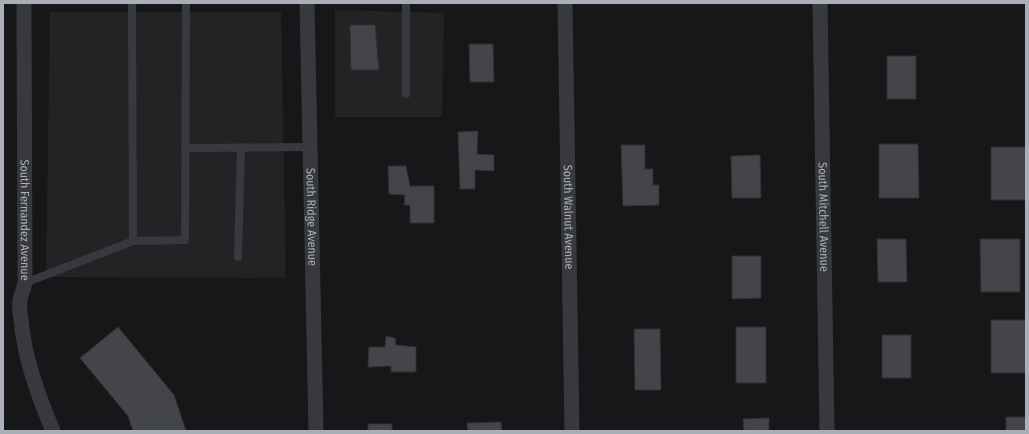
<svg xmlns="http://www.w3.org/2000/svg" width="1029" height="434" viewBox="0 0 1029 434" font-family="'Fira Sans Condensed',sans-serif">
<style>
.built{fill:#232326}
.building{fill:#434549;stroke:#313135}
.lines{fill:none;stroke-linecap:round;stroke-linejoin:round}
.lane{stroke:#38393e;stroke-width:8}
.street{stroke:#38393e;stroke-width:15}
.labels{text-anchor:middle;stroke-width:4;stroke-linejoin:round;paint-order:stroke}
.street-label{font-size:12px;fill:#a9afb9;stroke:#121214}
</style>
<rect width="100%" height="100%" fill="#171719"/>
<g class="built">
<path d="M335,10L444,13L442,117H335Z"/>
<path d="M50,12H281L286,278L46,277Z"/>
</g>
<g class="building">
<path d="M350,25H375L379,70H351Z"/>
<path d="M469,44H493L494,82H470Z"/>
<rect x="887" y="56" width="29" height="43"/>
<path d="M478,131L477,154L494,155V171L475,170V189H460L458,132Z"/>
<path d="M879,144H918L919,198H879Z"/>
<path d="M621,145H645V169H653V185H659V205L623,206Z"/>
<rect x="991" y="147" width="35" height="53"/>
<path d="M760,155L761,198H732L731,156Z"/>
<path d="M388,166H406L410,186H434V223H410V205H404L405,195L389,194Z"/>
<path d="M877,239H906L907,282H878Z"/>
<path d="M980,239H1020V292H981Z"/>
<path d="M732,256H761V298L732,299Z"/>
<rect x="991" y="320" width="35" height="53"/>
<path d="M118,327L174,395L186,431H133L128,416L80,358Z"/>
<rect x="736" y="327" width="30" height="56"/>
<path d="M634,329H660L661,390H635Z"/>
<rect x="882" y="335" width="29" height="43"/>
<path d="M386,336L395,338L396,345L416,347V372H391V366L368,367L369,347H385Z"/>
<rect x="1006" y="417" width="20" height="14"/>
<path d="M769,418V431H744L743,419Z"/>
<path d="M501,422L502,431H468L467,423Z"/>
<rect x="368" y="424" width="24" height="7"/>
</g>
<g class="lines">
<g class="lane">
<path d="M406,3V94"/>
<path d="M185,148L310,147"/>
<path d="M133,241L185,240L186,3"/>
<path d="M238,257L241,147"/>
<path d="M25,283L133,241L132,3"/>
</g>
<g class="street">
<path id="s1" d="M24,3L25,283C24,288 21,295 20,300C19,306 20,313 21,319C24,357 38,395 53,431"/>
<path id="s2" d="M307,3L316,431"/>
<path id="s3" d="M565,3L572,431"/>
<path id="s4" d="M820,3L827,431"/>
</g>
</g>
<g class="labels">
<g class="street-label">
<text dy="4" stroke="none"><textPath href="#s2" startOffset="214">South Ridge Avenue</textPath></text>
<text dy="4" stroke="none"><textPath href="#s3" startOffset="214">South Walnut Avenue</textPath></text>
<text dy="4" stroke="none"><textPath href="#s4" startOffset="214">South Mitchell Avenue</textPath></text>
<text dy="4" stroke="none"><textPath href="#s1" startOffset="217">South Fernandez Avenue</textPath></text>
</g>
</g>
<rect width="1029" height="434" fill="none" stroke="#a9afb9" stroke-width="8"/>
</svg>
